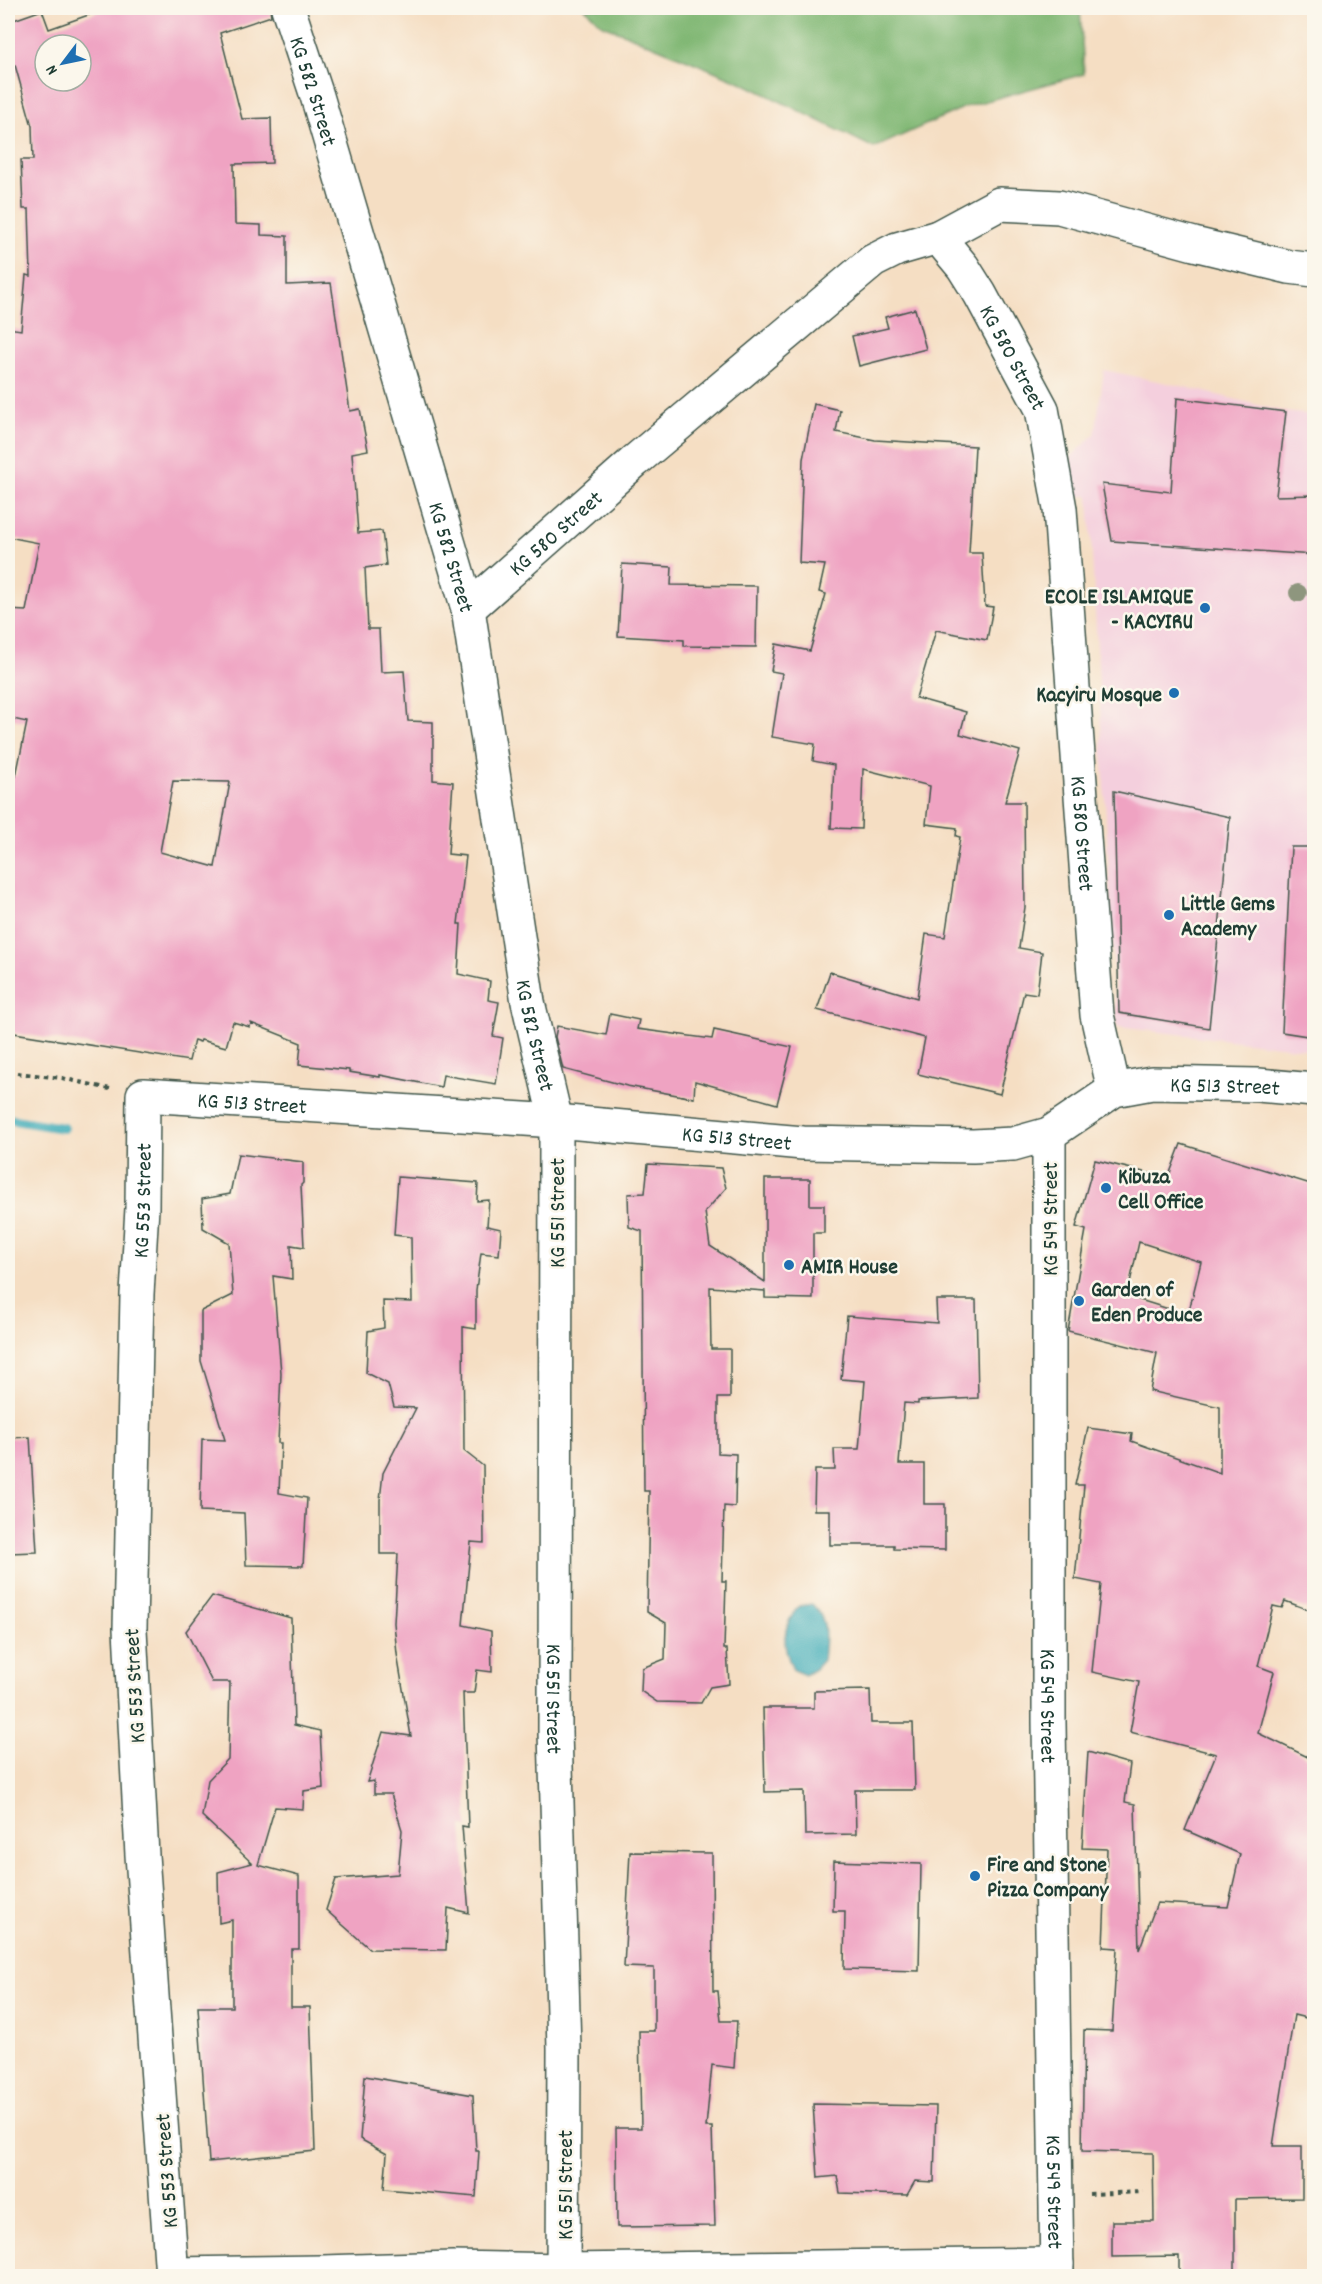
<svg xmlns="http://www.w3.org/2000/svg" width="1322" height="2284" viewBox="0 0 1322 2284" font-family="Dekko,sans-serif">
<style>
.built{fill:#f4cfdd}
.forest{fill:#81b875;stroke:#507a54;stroke-width:1.5}
.water{fill:#3aaab7;stroke:#2c7476;stroke-width:1.5}
.lines{fill:none;stroke-linecap:round;stroke-linejoin:round}
.stream{stroke:#3aaab7;stroke-width:10}
.building{fill:#efa3c2;fill-rule:evenodd}
.minor-casing{stroke:#3f5549;stroke-width:36}
.path{stroke:#3f5549;stroke-width:4;stroke-dasharray:4.5 4.5;stroke-linecap:butt}
.minor{stroke:#fff;stroke-width:33}
.tree{fill:#8e967e}
.poi-dot{fill:#1f6fb2;stroke:#fbf7ec;stroke-width:2}
.labels{text-anchor:middle;stroke-width:5;stroke-linejoin:round;paint-order:stroke}
.street-label{font-size:22px;fill:#1f3d34;stroke:#fbf7ec}
.poi-label{font-size:22px;font-weight:bold;fill:#1f3d34;stroke:#fbf7ec;text-anchor:start}
</style>
<rect width="100%" height="100%" fill="#fbf7ec"/>
<filter id="ink" filterUnits="userSpaceOnUse"><feTurbulence type="fractalNoise" baseFrequency=".0167" numOctaves="2"/><feDisplacementMap in="SourceGraphic" scale="12" xChannelSelector="R" yChannelSelector="G"/><feConvolveMatrix kernelMatrix="1 2 1 2 8 2 1 2 1" color-interpolation-filters="sRGB"/></filter>
<filter id="wash" filterUnits="userSpaceOnUse"><feTurbulence type="fractalNoise" baseFrequency=".008" numOctaves="4" result="noise"/><feDisplacementMap in="SourceGraphic" scale="24" xChannelSelector="R" yChannelSelector="G"/><feGaussianBlur stdDeviation="1.35" result="paint"/><feColorMatrix in="noise" values="0 0 0 0 0 0 0 0 0 0 0 0 0 0 0 0 0 1.4 0 .05"/><feComposite in="paint" operator="in"/></filter>
<g filter="url(#wash)">
<rect width="100%" height="100%" fill="#f5dec3"/>
<path class="built" d="M1104,370L1181,386L1286,412L1314,415V1050L1117,1027L1089,496H1074L1070,458L1095,434Z"/>
<path class="forest" d="M585,8H1080L1084,74L965,107L874,148L743,83L601,24Z"/>
<path class="water" d="M812,1604C829,1620 825,1638 823,1660L815,1669L805,1675L793,1670C782,1646 781,1627 799,1606Z"/>
<g class="lines">
<path class="stream" d="M8,1119L63,1128"/>
</g>
<g id="blocks">
<g class="building">
<path d="M108,8H270L271,16L220,33L242,119L271,118L272,163L234,164L235,224L261,225V235L287,236V285L331,283L350,411L360,409L368,450L352,453L358,533L382,531L386,565L365,568L368,629H379L381,672L404,671L408,721L433,722V780L453,782L448,854L466,856L458,924H461L458,974L490,981L488,1000L499,1002L493,1036L503,1038L496,1084L443,1075L441,1087L380,1075V1077L349,1072V1070L299,1065L301,1043L251,1023L250,1027L233,1022L226,1047L201,1040L200,1042L194,1040L189,1061L8,1032V774L16,776L27,722L8,718V610L26,611L39,543L8,537V328L21,330L26,275L31,276L29,209H23L21,160H33L32,126L15,65L8,68V22L42,10L49,29ZM45,45H81V81H45ZM173,781L230,782L215,867L160,852Z"/>
<path d="M915,309L926,349L859,366L852,336L888,328L885,317Z"/>
<path d="M1177,398L1286,412L1276,496L1314,495V555L1112,541L1102,484L1171,492Z"/>
<path d="M814,404L840,410L836,432L875,440L975,446L969,553H982L985,606L993,607L987,640L936,630L916,698L966,712L960,734L1020,751L1005,802H1024L1025,907L1019,948L1042,952L1037,994L1024,992L1000,1094L918,1074L925,1038L817,1010L830,972L917,998L926,934L945,937L960,837L956,836L957,828L926,824L930,786L863,769L861,829L831,828L834,765L813,761L815,744L772,737L782,673L771,671L776,644L810,651L826,594L819,592L825,565L799,563L803,459Z"/>
<path d="M622,564L672,567L671,585L757,586L756,647L684,646V640L618,636Z"/>
<path d="M1114,791L1230,817L1209,1028L1119,1013Z"/>
<path d="M1291,847H1314V1037L1282,1032Z"/>
<path d="M610,1014L639,1020L637,1029L712,1039L714,1030L792,1047L777,1104L695,1081L694,1098L627,1086L563,1069L555,1037L557,1026L606,1035Z"/>
<path d="M1181,1144L1314,1185V1612L1285,1601L1282,1608L1273,1606L1258,1666L1274,1672L1258,1733L1314,1760V2020L1294,2015L1273,2146H1302V2198L1235,2199V2277H1179V2256L1112,2257V2221H1154L1153,2153L1082,2151L1084,2030L1112,2031L1117,1948L1103,1947L1107,1849L1082,1848L1088,1752L1130,1764L1125,1802L1135,1804L1139,1950L1157,1903L1228,1907L1240,1854L1185,1830L1216,1754L1130,1732L1139,1682L1092,1672L1101,1584L1075,1579L1084,1485H1075L1088,1428L1132,1434L1131,1441L1220,1473V1407L1150,1391L1157,1353L1068,1331L1086,1230L1076,1227L1095,1160L1168,1178ZM1139,1242L1201,1262L1188,1315L1127,1296Z"/>
<path d="M238,1154L303,1162V1183L301,1185L304,1247L291,1245L292,1279L273,1276L281,1373L278,1443H281L279,1493L307,1498L303,1566L246,1565L244,1513L200,1511L202,1439L225,1440L201,1361V1311L233,1295L229,1243L203,1228L202,1199L230,1194Z"/>
<path d="M648,1164L721,1168L726,1188L705,1212L710,1246L765,1282V1179H810V1205H824V1233H813V1299L765,1298V1291L710,1287L711,1349H730V1398H718V1453L736,1454L735,1507L724,1506L722,1581H726L724,1649H727L729,1684L710,1687L701,1703L657,1702L641,1691L642,1668L665,1659L666,1623L647,1612L649,1491H644L642,1231L629,1227L628,1194L645,1193Z"/>
<path d="M398,1177L478,1183L477,1201L489,1200L487,1226L501,1229L499,1255L481,1253L476,1290V1329L463,1327L464,1451L483,1466L484,1543L471,1542L463,1625L491,1631L492,1672L477,1670L474,1693H463L468,1827L462,1826L469,1913L448,1908L446,1950L370,1949L326,1910L336,1879L398,1874L402,1830L391,1794H374V1781L367,1782L383,1732L411,1736L397,1654L394,1623L398,1554H380V1500L383,1473L416,1408L394,1407L388,1384L366,1373L368,1331L384,1328L383,1301L412,1302L411,1237L394,1235Z"/>
<path d="M936,1300H976L978,1398L918,1401V1404L904,1403L899,1464H924V1504H945V1550L894,1549V1545H830V1510H814L815,1470H835L834,1449H859L865,1381L841,1379L847,1316L937,1323Z"/>
<path d="M30,1437L37,1552L8,1553V1438Z"/>
<path d="M212,1596L291,1618L294,1725L320,1731L323,1788L304,1791L303,1809L275,1807L258,1865L299,1876V1949H291V2007H310L315,2151L209,2162L198,2007H232V1920L219,1923L218,1872L252,1863L202,1816L208,1780L228,1759L230,1682H212L186,1631Z"/>
<path d="M870,1690L871,1723H913L915,1790H855L856,1834L805,1835L804,1791L765,1792L763,1708H814V1691Z"/>
<path d="M630,1852L712,1853L713,1991H718L721,2021H737L734,2068L712,2065L706,2127H712L715,2226L617,2227L616,2128H641L639,2031H654V1968L624,1967Z"/>
<path d="M834,1861L921,1864L919,1971L844,1969L845,1911H833Z"/>
<path d="M365,2076L473,2095L476,2151H479L476,2197L384,2189L387,2154L360,2139Z"/>
<path d="M813,2104L936,2106L934,2182L915,2181L907,2195L840,2193L837,2176L818,2178Z"/>
</g>
</g>
</g>
<g filter="url(#ink)">
<use href="#blocks" fill-opacity="0" stroke="#3f5549" stroke-width="1.5"/>
<g class="lines">
<g class="minor-casing">
<g id="minor">
<path id="s1" d="M288,8L317,96L468,609L528,1002L556,1121L555,1731L564,2049L563,2276"/>
<path d="M938,237L999,204L1059,207L1194,244L1289,267L1314,270"/>
<path id="s2" d="M468,609L635,461L873,261L897,249L938,237L963,267L980,294L1042,409L1060,509L1097,1015L1114,1090"/>
<path id="s3" d="M1049,1134V1722L1057,2276"/>
<path d="M172,2274L323,2272L453,2268L563,2270L1057,2264"/>
<path id="s4" d="M172,2276L142,1855L130,1629L137,1294L142,1208L143,1095L556,1121L803,1143L973,1146L1013,1144L1049,1134L1114,1090L1152,1083L1258,1085L1314,1090"/>
</g>
</g>
<g class="path">
<path d="M8,1072L62,1078L110,1089"/>
<path d="M1089,2194L1143,2192"/>
</g>
<use href="#minor" class="minor"/>
</g>
<circle class="tree" cx="1298" cy="593" r="9"/>
</g>
<g class="poi-dot">
<circle cx="1205" cy="608" r="6"/>
<circle cx="1174" cy="693" r="6"/>
<circle cx="1169" cy="915" r="6"/>
<circle cx="1106" cy="1188" r="6"/>
<circle cx="789" cy="1265" r="6"/>
<circle cx="1079" cy="1301" r="6"/>
<circle cx="975" cy="1876" r="6"/>
</g>
<g class="labels">
<g class="street-label">
<text dy="8" stroke="none"><textPath href="#s1" startOffset="87">KG 582 Street</textPath></text>
<text dy="8" stroke="none"><textPath href="#s2" startOffset="746">KG 580 Street</textPath></text>
<text dy="8" stroke="none"><textPath href="#s2" startOffset="116">KG 580 Street</textPath></text>
<text dy="8" stroke="none"><textPath href="#s1" startOffset="573">KG 582 Street</textPath></text>
<text dy="8" stroke="none"><textPath href="#s2" startOffset="1232">KG 580 Street</textPath></text>
<text dy="8" stroke="none"><textPath href="#s1" startOffset="1059">KG 582 Street</textPath></text>
<text dy="8" stroke="none"><textPath href="#s4" startOffset="2282">KG 513 Street</textPath></text>
<text dy="8" stroke="none"><textPath href="#s4" startOffset="1292">KG 513 Street</textPath></text>
<text dy="8" stroke="none"><textPath href="#s4" startOffset="1778">KG 513 Street</textPath></text>
<text dy="8" stroke="none"><textPath href="#s4" startOffset="1077">KG 553 Street</textPath></text>
<text transform="translate(556 1213) rotate(-90)" y="8">KG 551 Street</text>
<text transform="translate(1049 1219) rotate(-90)" y="8">KG 549 Street</text>
<text transform="translate(133 1686) rotate(-93)" y="8">KG 553 Street</text>
<text dy="8" stroke="none"><textPath href="#s1" startOffset="1725">KG 551 Street</textPath></text>
<text dy="8" stroke="none"><textPath href="#s3" startOffset="572">KG 549 Street</textPath></text>
<text transform="translate(165 2171) rotate(-94)" y="8">KG 553 Street</text>
<text transform="translate(564 2185) rotate(-90)" y="8">KG 551 Street</text>
<text dy="8" stroke="none"><textPath href="#s3" startOffset="1058">KG 549 Street</textPath></text>
</g>
<g class="poi-label">
<text x="1193" y="603" text-anchor="end">ECOLE ISLAMIQUE<tspan x="1193" dy="25">- KACYIRU</tspan></text>
<text x="1162" y="701" text-anchor="end">Kacyiru Mosque</text>
<text x="1181" y="910">Little Gems<tspan x="1181" dy="25">Academy</tspan></text>
<text x="1118" y="1183">Kibuza<tspan x="1118" dy="25">Cell Office</tspan></text>
<text x="801" y="1273">AMIR House</text>
<text x="1091" y="1296">Garden of<tspan x="1091" dy="25">Eden Produce</tspan></text>
<text x="987" y="1871">Fire and Stone<tspan x="987" dy="25">Pizza Company</tspan></text>
</g>
</g>
<rect width="1322" height="2284" fill="none" stroke="#fbf7ec" stroke-width="30"/>
<g transform="translate(63 63) rotate(238)"><circle r="28" fill="#fbf7ec" stroke="#a3ada2" stroke-width="1.5"/>
<path d="M0-4.5L10 22L0 15L-10 22Z" fill="#1f6fb2"/>
<text y="-9" font-size="16" font-weight="bold" text-anchor="middle" fill="#1f3d34">N</text>
</g>
</svg>
